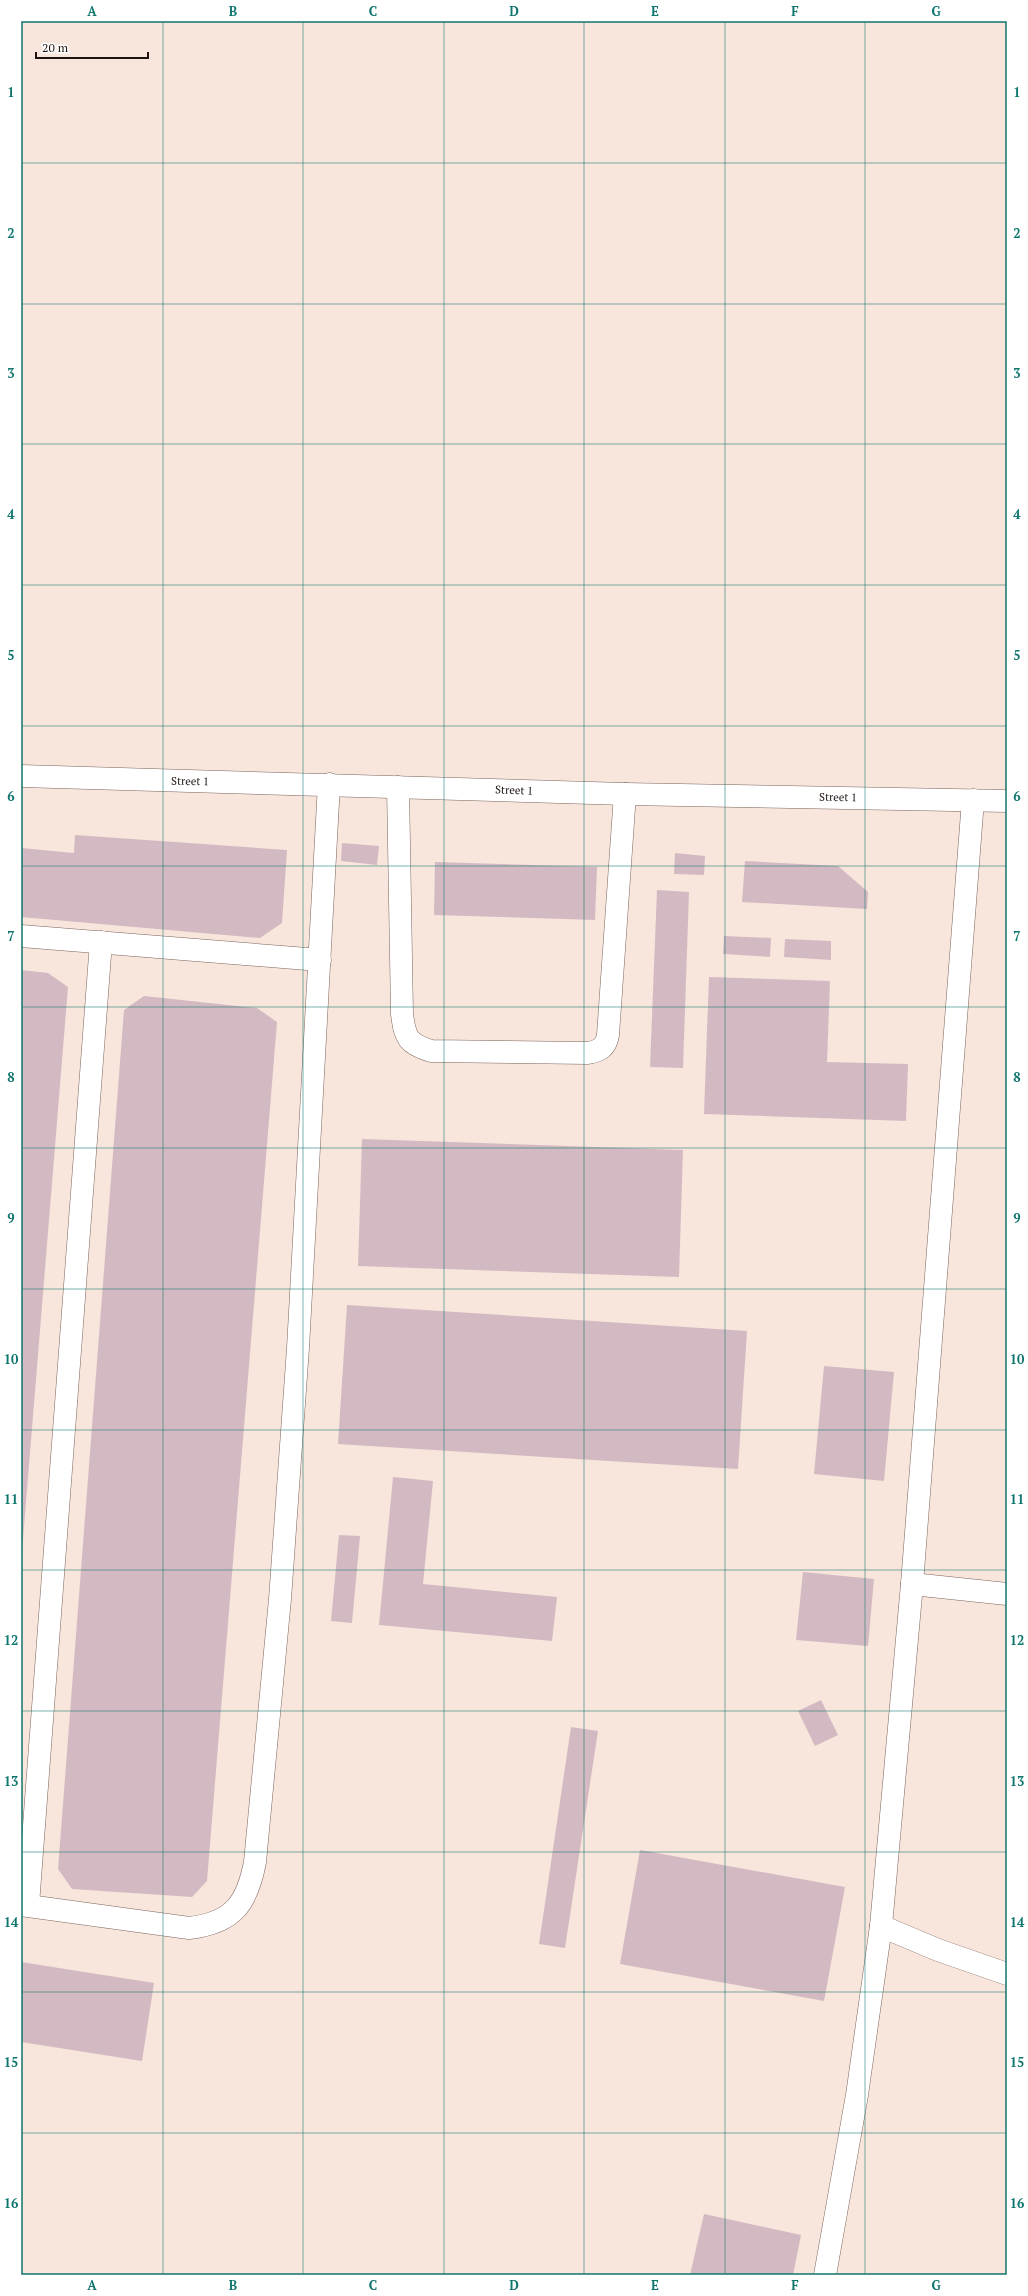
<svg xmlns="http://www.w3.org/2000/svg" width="1028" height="2296" viewBox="0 0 1028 2296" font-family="'PT Serif',serif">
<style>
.built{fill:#f8e5dc}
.building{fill:#d3bac2}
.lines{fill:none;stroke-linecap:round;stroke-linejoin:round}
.minor-casing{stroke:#7b655c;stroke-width:23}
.minor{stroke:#fff;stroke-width:22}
.grid{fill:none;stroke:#0f766e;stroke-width:1;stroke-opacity:0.55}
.labels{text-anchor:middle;stroke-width:3;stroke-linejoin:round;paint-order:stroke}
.street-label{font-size:11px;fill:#1d1410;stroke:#fff}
.neatline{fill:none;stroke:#0f766e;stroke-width:1.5}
.grid-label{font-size:13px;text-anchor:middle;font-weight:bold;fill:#0f766e}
</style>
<rect width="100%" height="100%" fill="#fdf3ee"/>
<rect class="built" x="21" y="21" width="986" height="2254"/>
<g class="building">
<path d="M75,835L287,850L282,923L260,938L21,917V848L74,853Z"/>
<path d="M342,843L379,846L377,865L341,861Z"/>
<path d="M675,853L705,856L704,875L674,874Z"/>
<path d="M745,861L838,866L868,892L867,909L742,902Z"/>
<path d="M435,862L597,867L595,920L434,915Z"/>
<path d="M657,890L689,892L683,1068L650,1067Z"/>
<path d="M724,936L771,938L770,957L723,954Z"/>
<path d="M785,939L831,941V960L784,957Z"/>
<path d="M21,970L48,973L68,987L22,1551Z"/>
<path d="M709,977L830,981L827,1062L908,1064L906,1121L704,1114Z"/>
<path d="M144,996L257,1008L277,1022L207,1881L192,1897L72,1889L58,1869L124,1010Z"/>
<path d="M362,1139L683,1150L679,1277L358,1266Z"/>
<path d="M347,1305L747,1331L738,1469L338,1444Z"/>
<path d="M824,1366L894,1372L884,1481L814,1474Z"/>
<path d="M393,1477L433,1481L423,1584L557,1597L552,1641L379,1625Z"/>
<path d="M339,1535L360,1536L352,1623L331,1621Z"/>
<path d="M803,1572L874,1579L868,1646L796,1640Z"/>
<path d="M821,1700L838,1735L815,1746L798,1711Z"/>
<path d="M571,1727L598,1731L565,1948L539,1944Z"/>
<path d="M640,1850L845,1887L824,2001L620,1964Z"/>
<path d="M21,1962L154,1983L142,2061L21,2042Z"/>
<path d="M704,2214L801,2235L793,2275H690Z"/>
</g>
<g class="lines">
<g class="minor-casing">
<g id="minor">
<path d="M21,776L625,794L1007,801"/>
<path d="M398,787L402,1014C405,1038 408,1044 431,1051L588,1053C600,1051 606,1047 608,1035L625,794"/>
<path d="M21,936L320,960"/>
<path d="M912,1584L1007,1594"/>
<path d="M21,1905L189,1928C233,1923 247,1904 255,1862L280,1599L298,1348L329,784"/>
<path d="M28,1905L101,942"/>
<path d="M881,1926L938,1950L1007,1974"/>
<path d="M825,2275L857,2095L881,1926L912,1584L973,800"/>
</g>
</g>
<use href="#minor" class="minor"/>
</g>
<path class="grid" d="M163,21V2275M303,21V2275M444,21V2275M584,21V2275M725,21V2275M865,21V2275M21,163H1007M21,304H1007M21,444H1007M21,585H1007M21,726H1007M21,866H1007M21,1007H1007M21,1148H1007M21,1289H1007M21,1430H1007M21,1570H1007M21,1711H1007M21,1852H1007M21,1992H1007M21,2133H1007"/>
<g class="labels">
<g class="street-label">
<text transform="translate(190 781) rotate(1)" y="4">Street 1</text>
<text transform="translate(514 790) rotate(2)" y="4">Street 1</text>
<text transform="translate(838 797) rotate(1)" y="4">Street 1</text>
</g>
</g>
<rect width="1028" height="2296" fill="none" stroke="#ffffff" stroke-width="44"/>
<path d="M36 52v6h112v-6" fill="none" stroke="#1d1410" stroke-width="2"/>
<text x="42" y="52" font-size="12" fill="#1d1410" stroke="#ffffff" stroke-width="3" paint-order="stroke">20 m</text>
<rect x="22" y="22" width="984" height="2252" class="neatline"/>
<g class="grid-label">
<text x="92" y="16">A</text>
<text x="233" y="16">B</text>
<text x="373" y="16">C</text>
<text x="514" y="16">D</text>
<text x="655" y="16">E</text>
<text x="795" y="16">F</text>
<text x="936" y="16">G</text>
<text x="11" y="97">1</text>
<text x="1017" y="97">1</text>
<text x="11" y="238">2</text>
<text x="1017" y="238">2</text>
<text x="11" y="378">3</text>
<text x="1017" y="378">3</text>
<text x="11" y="519">4</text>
<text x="1017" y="519">4</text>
<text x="11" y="660">5</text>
<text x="1017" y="660">5</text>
<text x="11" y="801">6</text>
<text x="1017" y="801">6</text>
<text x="11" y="941">7</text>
<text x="1017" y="941">7</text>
<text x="11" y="1082">8</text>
<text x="1017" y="1082">8</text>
<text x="11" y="1223">9</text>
<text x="1017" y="1223">9</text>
<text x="11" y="1364">10</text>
<text x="1017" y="1364">10</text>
<text x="11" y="1504">11</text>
<text x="1017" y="1504">11</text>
<text x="11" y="1645">12</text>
<text x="1017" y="1645">12</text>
<text x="11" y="1786">13</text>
<text x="1017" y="1786">13</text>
<text x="11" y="1927">14</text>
<text x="1017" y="1927">14</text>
<text x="11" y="2067">15</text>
<text x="1017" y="2067">15</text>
<text x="11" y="2208">16</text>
<text x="1017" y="2208">16</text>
<text x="92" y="2290">A</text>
<text x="233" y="2290">B</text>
<text x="373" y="2290">C</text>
<text x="514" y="2290">D</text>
<text x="655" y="2290">E</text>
<text x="795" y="2290">F</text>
<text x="936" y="2290">G</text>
</g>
</svg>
